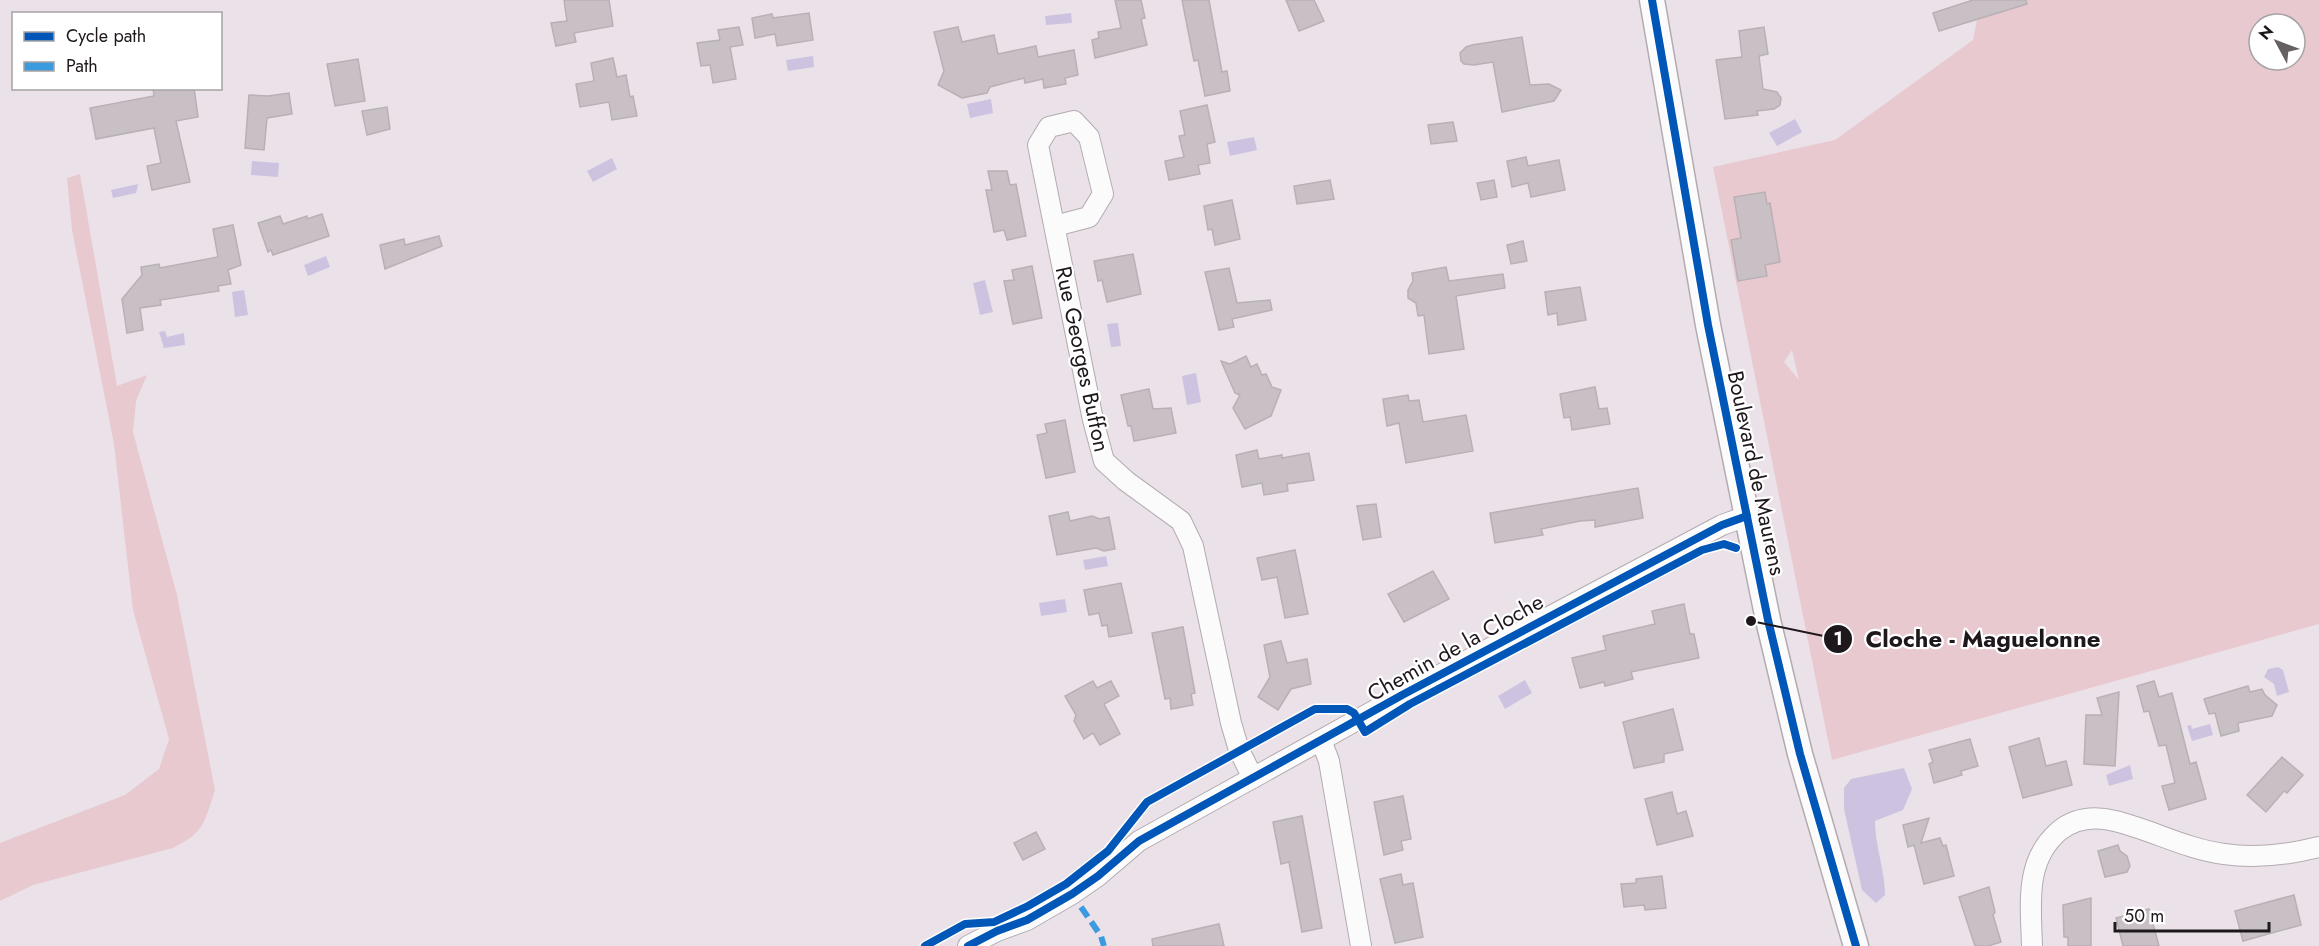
<svg xmlns="http://www.w3.org/2000/svg" width="2319" height="946" viewBox="0 0 2319 946" font-family="Jost,sans-serif">
<style>
.green{fill:#e8c9cf;fill-rule:evenodd}
.water{fill:#cec2e1}
.building{fill:#c8c0c5;stroke:#b8b0b5;stroke-width:1.5}
.lines{fill:none;stroke-linecap:round;stroke-linejoin:round}
.minor-casing{stroke:#b2abb0;stroke-width:22}
.tertiary-casing{stroke:#b2abb0;stroke-width:27}
.minor{stroke:#fcfbfc;stroke-width:20}
.tertiary{stroke:#fcfbfc;stroke-width:24}
.quiet{stroke:#3c9adf;stroke-width:6;stroke-dasharray:12 6;stroke-linecap:butt}
.cycleway-casing{stroke:#fff;stroke-width:11}
.cycleway{stroke:#0057b8;stroke-width:8}
.labels{text-anchor:middle;stroke-width:4.5;stroke-linejoin:round;paint-order:stroke}
.street-label{font-size:22px;fill:#1e181c;stroke:#fff}
.leader{fill:none;stroke:#1e181c;stroke-width:2}
.callout-dot{fill:#1e181c;stroke:#fff;stroke-width:2}
.mark-label{font-size:18px;text-anchor:middle;font-weight:bold;fill:#fff}
.callout-label{font-size:24px;text-anchor:middle;font-weight:bold;fill:#1e181c;stroke:#fff;stroke-width:4.5;stroke-linejoin:round;paint-order:stroke}
</style>
<rect width="100%" height="100%" fill="#ebe2e9"/>
<g class="green">
<path d="M1981,0H2319V624L1832,760L1713,167L1835,140L1973,40ZM2259,24H2295V60H2259ZM1792,350L1799,380L1784,362Z"/>
<path d="M80,174L117,386L147,375L136,401L133,432L177,595L215,790C204,823 205,832 173,848L33,885L0,901V843L125,795L159,769L169,739L133,610L114,444L72,230L67,178Z"/>
</g>
<g class="water">
<path d="M1071,13L1072,23L1046,25L1045,16Z"/>
<path d="M813,56L814,67L788,71L786,60Z"/>
<path d="M991,99L993,113L970,118L967,104Z"/>
<path d="M1795,119L1802,132L1777,146L1769,133Z"/>
<path d="M1254,137L1257,150L1230,156L1227,142Z"/>
<path d="M612,158L617,169L593,182L587,171Z"/>
<path d="M252,161L279,163L278,177L251,175Z"/>
<path d="M138,184L136,193L113,198L111,190Z"/>
<path d="M326,256L330,267L308,276L304,265Z"/>
<path d="M985,280L993,312L980,315L973,283Z"/>
<path d="M244,290L248,315L235,317L232,292Z"/>
<path d="M1118,323L1121,346L1111,347L1107,324Z"/>
<path d="M165,331L167,337L184,333L185,345L164,348L159,332Z"/>
<path d="M1196,373L1201,402L1187,405L1182,376Z"/>
<path d="M1106,556L1108,566L1085,570L1083,560Z"/>
<path d="M1065,599L1067,612L1041,616L1039,603Z"/>
<path d="M2278,667L2283,670L2289,692L2277,696L2274,684L2264,677L2268,669Z"/>
<path d="M1525,680L1532,693L1505,709L1498,696Z"/>
<path d="M2210,724L2213,735L2192,741L2187,726L2191,725L2192,729Z"/>
<path d="M2130,765L2133,779L2109,786L2106,775Z"/>
<path d="M1904,768L1912,789L1903,810L1875,821C1875,846 1885,870 1885,895L1876,903L1862,890L1844,809V788L1851,779Z"/>
</g>
<g class="building">
<path d="M564,0H609L613,26L574,33L576,42L556,46L551,23L567,21Z"/>
<path d="M1115,0H1141L1145,18L1141,19L1147,45L1095,58L1092,40L1099,38L1098,32L1121,28Z"/>
<path d="M1182,0H1209L1222,72L1227,71L1230,91L1205,96L1198,60L1194,61Z"/>
<path d="M1286,0H1314L1324,21L1299,31Z"/>
<path d="M1973,0H2026L2027,4L1939,31L1933,13Z"/>
<path d="M809,13L813,40L777,46L775,34L755,38L752,18L772,14L773,18Z"/>
<path d="M739,27L743,45L730,47L736,79L713,83L710,65L701,66L697,43L720,40L718,30Z"/>
<path d="M958,27L962,42L994,35L998,54L1036,46L1038,57L1074,50L1078,75L1065,78L1066,84L1044,88L1043,79L1025,83L1024,78L990,87L987,93L962,98L938,85L944,71L934,32Z"/>
<path d="M1764,27L1768,54L1759,56L1763,89L1777,92L1781,98L1780,105L1774,109L1757,111L1758,115L1725,119L1716,60L1742,57L1739,31Z"/>
<path d="M1522,37L1530,85L1549,84L1561,90L1554,101L1502,112L1493,62L1474,65L1464,64L1461,61L1460,53L1466,47L1472,45Z"/>
<path d="M613,58L617,77L626,75L630,97L633,96L637,116L612,120L609,102L580,107L576,84L594,81L591,63Z"/>
<path d="M358,59L365,101L335,106L327,64Z"/>
<path d="M153,88H194L198,117L176,121L190,182L152,190L147,166L161,163L154,128L96,139L90,108L154,96Z"/>
<path d="M289,93L292,114L267,118L264,150L245,148L249,95L268,96Z"/>
<path d="M1207,105L1215,142L1207,144L1210,163L1198,165L1200,174L1169,180L1165,161L1184,157L1179,136L1185,135L1180,111Z"/>
<path d="M387,107L390,129L367,135L362,111Z"/>
<path d="M1453,122L1457,141L1431,144L1428,125Z"/>
<path d="M1526,157L1528,166L1559,160L1565,190L1531,197L1528,183L1512,187L1507,161Z"/>
<path d="M988,171H1007L1010,185L1016,184L1026,236L1007,240L1004,230L994,232L986,190H992Z"/>
<path d="M1330,180L1334,199L1297,204L1294,186Z"/>
<path d="M1494,180L1497,197L1481,200L1477,183Z"/>
<path d="M1765,192L1767,204L1770,203L1780,262L1765,265L1767,276L1738,281L1731,240L1741,238L1734,197Z"/>
<path d="M1232,200L1240,239L1215,245L1212,229L1208,230L1204,206Z"/>
<path d="M322,214L329,236L273,255L271,250L268,252L258,223L280,216L283,224L307,216V219Z"/>
<path d="M233,225L241,265L228,270L231,284L218,286L219,291L160,300L161,305L140,308L143,330L127,333L122,299L142,275L141,267L159,264L160,268L218,257L213,229Z"/>
<path d="M439,236L442,246L385,269L380,245L404,239L405,245Z"/>
<path d="M1523,241L1527,261L1511,264L1507,245Z"/>
<path d="M1133,254L1141,294L1107,302L1102,280L1098,281L1094,261Z"/>
<path d="M1032,266L1042,318L1013,324L1004,281L1014,280L1012,270Z"/>
<path d="M1446,267L1449,281L1503,274L1505,288L1456,296L1464,349L1429,354L1424,315L1418,316L1416,303L1408,298V290L1413,281L1412,273Z"/>
<path d="M1229,268L1237,303L1270,300L1272,310L1232,319L1234,327L1219,330L1205,272Z"/>
<path d="M1580,287L1586,320L1558,325L1557,313L1548,315L1545,292Z"/>
<path d="M1246,356L1251,367L1257,364L1262,375L1266,374L1272,387L1281,390L1271,416L1245,429L1233,408L1240,395L1235,393L1221,361L1230,364Z"/>
<path d="M1595,387L1599,409L1607,408L1610,424L1572,430L1570,417L1564,418L1560,394Z"/>
<path d="M1149,389L1153,409L1171,408L1176,433L1134,441L1131,426H1128L1121,395Z"/>
<path d="M1408,395L1409,401L1419,400L1423,422L1466,415L1473,451L1406,463L1399,423L1387,426L1383,399Z"/>
<path d="M1065,420L1075,472L1046,478L1037,435L1047,433L1045,424Z"/>
<path d="M1257,450L1259,459L1282,455V458L1309,453L1314,480L1287,484L1288,491L1264,495L1262,483L1242,487L1236,455Z"/>
<path d="M1638,488L1643,518L1595,527V520L1580,521L1541,529L1543,535L1495,543L1490,513Z"/>
<path d="M1376,504L1381,537L1363,540L1357,506Z"/>
<path d="M1068,512L1070,521L1092,516L1100,519L1109,517L1115,549L1104,551L1096,548L1057,555L1049,516Z"/>
<path d="M1295,550L1308,614L1285,618L1277,577L1262,580L1257,558Z"/>
<path d="M1433,571L1449,599L1404,622L1388,594Z"/>
<path d="M1121,583L1132,633L1109,637L1107,625L1102,626L1099,613L1089,615L1084,590Z"/>
<path d="M1684,604L1690,634H1694L1699,658L1631,672L1633,679L1605,686L1604,682L1580,688L1572,658L1606,650L1603,636L1655,624L1652,611Z"/>
<path d="M1183,627L1195,693L1191,694L1193,705L1171,709L1170,698L1165,699L1152,633Z"/>
<path d="M1281,641L1287,663L1307,659L1311,684L1291,689L1278,710L1258,697L1270,677L1264,645Z"/>
<path d="M1093,681L1097,688L1111,681L1119,696L1104,704L1120,734L1100,745L1093,733L1084,739L1074,721L1076,715L1065,696Z"/>
<path d="M2154,681L2159,697L2172,693L2190,764L2196,762L2206,799L2169,810L2162,786L2175,783L2166,745L2159,746L2149,711L2144,712L2137,686Z"/>
<path d="M2248,686L2250,692L2262,689L2265,695L2277,705L2272,716L2238,723L2239,731L2221,736L2215,713L2209,714L2204,699Z"/>
<path d="M2119,692L2115,766L2084,764L2086,715H2102L2097,698Z"/>
<path d="M1673,709L1683,750L1664,754V762L1634,768L1623,722Z"/>
<path d="M2039,738L2046,766L2066,761L2072,785L2023,798L2009,747Z"/>
<path d="M1970,739L1978,766L1961,771L1962,775L1934,783L1929,764L1933,762L1929,750Z"/>
<path d="M2282,757L2303,775L2287,793L2284,791L2266,812L2247,795Z"/>
<path d="M1672,792L1677,814L1686,811L1693,836L1657,845L1645,799Z"/>
<path d="M1403,796L1411,839L1401,841L1403,850L1384,855L1374,802Z"/>
<path d="M1302,816L1322,928L1302,932L1289,862L1281,864L1273,822Z"/>
<path d="M1929,818L1921,843L1940,838L1943,846L1946,845L1954,876L1924,884L1914,845L1908,847L1903,825Z"/>
<path d="M1036,832L1045,849L1023,860L1014,843Z"/>
<path d="M2118,845L2120,851L2127,856L2130,866L2127,872L2105,877L2098,851Z"/>
<path d="M1401,874L1403,885L1413,883L1423,937L1395,943L1380,879Z"/>
<path d="M1662,876L1666,908L1645,910L1644,905L1624,907L1621,884L1636,883V879Z"/>
<path d="M1989,887L1995,912L1993,915L2001,942L1988,946H1975L1959,897Z"/>
<path d="M2294,895L2301,925L2243,941L2235,911Z"/>
<path d="M2091,898V946H2068V937H2064L2063,905Z"/>
<path d="M2149,909L2159,946H2123L2116,918Z"/>
<path d="M1219,924L1224,946H1153L1152,939Z"/>
</g>
<g class="lines">
<g class="minor-casing">
<g id="minor">
<path d="M1055,226L1089,217L1103,194L1089,137L1074,121L1049,127L1038,145L1093,420L1104,461L1126,481L1181,521L1193,546L1231,723L1239,750L1253,778"/>
<path d="M1321,740L1329,761L1361,946"/>
<path d="M968,946L997,931L1027,920L1072,894L1098,876L1139,841L1404,694L1722,525L1747,516"/>
<path d="M2032,946C2031,905 2024,861 2059,831C2075,818 2095,816 2115,821C2152,830 2186,849 2224,854C2257,859 2287,855 2319,847"/>
</g>
</g>
<g class="tertiary-casing">
<path id="tertiary" d="M1652,0L1708,325L1768,620L1800,754L1856,946"/>
</g>
<use href="#minor" class="minor"/>
<use href="#tertiary" class="tertiary"/>
<path class="quiet" d="M1081,907L1101,936L1104,946"/>
<g class="cycleway-casing">
<g id="cycleway">
<path d="M1652,0L1708,325L1768,620L1800,754L1856,946"/>
<path d="M925,946L965,924L994,922L1028,906L1066,884L1108,851L1147,802L1315,709H1347L1354,713L1365,732L1410,704L1702,550L1724,544L1736,548"/>
<path d="M968,946L997,931L1027,920L1072,894L1098,876L1139,841L1404,694L1722,525L1747,516"/>
</g>
</g>
<use href="#cycleway" class="cycleway"/>
</g>
<g class="labels">
<g class="street-label">
<text transform="translate(1083 359) rotate(78)" y="8">Rue Georges Buffon</text>
<text transform="translate(1757 473) rotate(78)" y="8">Boulevard de Maurens</text>
<text transform="translate(1455 647) rotate(-29)" y="8">Chemin de la Cloche</text>
</g>
</g>
<path class="leader" d="M1751 621L1838 639"/>
<g class="callout-dot">
<circle cx="1751" cy="621" r="6"/>
<circle cx="1838" cy="639" r="15"/>
</g>
<g class="mark-label">
<text x="1838" y="645">1</text>
</g>
<g class="callout-label">
<text x="1983" y="647">Cloche - Maguelonne</text>
</g>
<rect x="12" y="12" width="210" height="78" fill="#ffffff" stroke="#a5a3a4" stroke-width="1.5"/>
<rect x="24" y="32" width="30" height="9" fill="#0057b8" stroke="#a5a3a4" stroke-width="1.5"/>
<text x="66" y="42" font-size="18" fill="#1e181c">Cycle path</text>
<rect x="24" y="62" width="30" height="9" fill="#3c9adf" stroke="#a5a3a4" stroke-width="1.5"/>
<text x="66" y="72" font-size="18" fill="#1e181c">Path</text>
<g transform="translate(2277 42) rotate(311)"><circle r="28" fill="#ffffff" stroke="#a5a3a4" stroke-width="1.5"/>
<path d="M0-4.5L10 22L0 15L-10 22Z" fill="#665f64"/>
<text y="-9" font-size="16" font-weight="bold" text-anchor="middle" fill="#1e181c">N</text>
</g>
<path d="M2115 922v9h154v-9" fill="none" stroke="#1e181c" stroke-width="3"/>
<text x="2124" y="922" font-size="18" fill="#1e181c" stroke="#ffffff" stroke-width="4.5" paint-order="stroke">50 m</text>
</svg>
